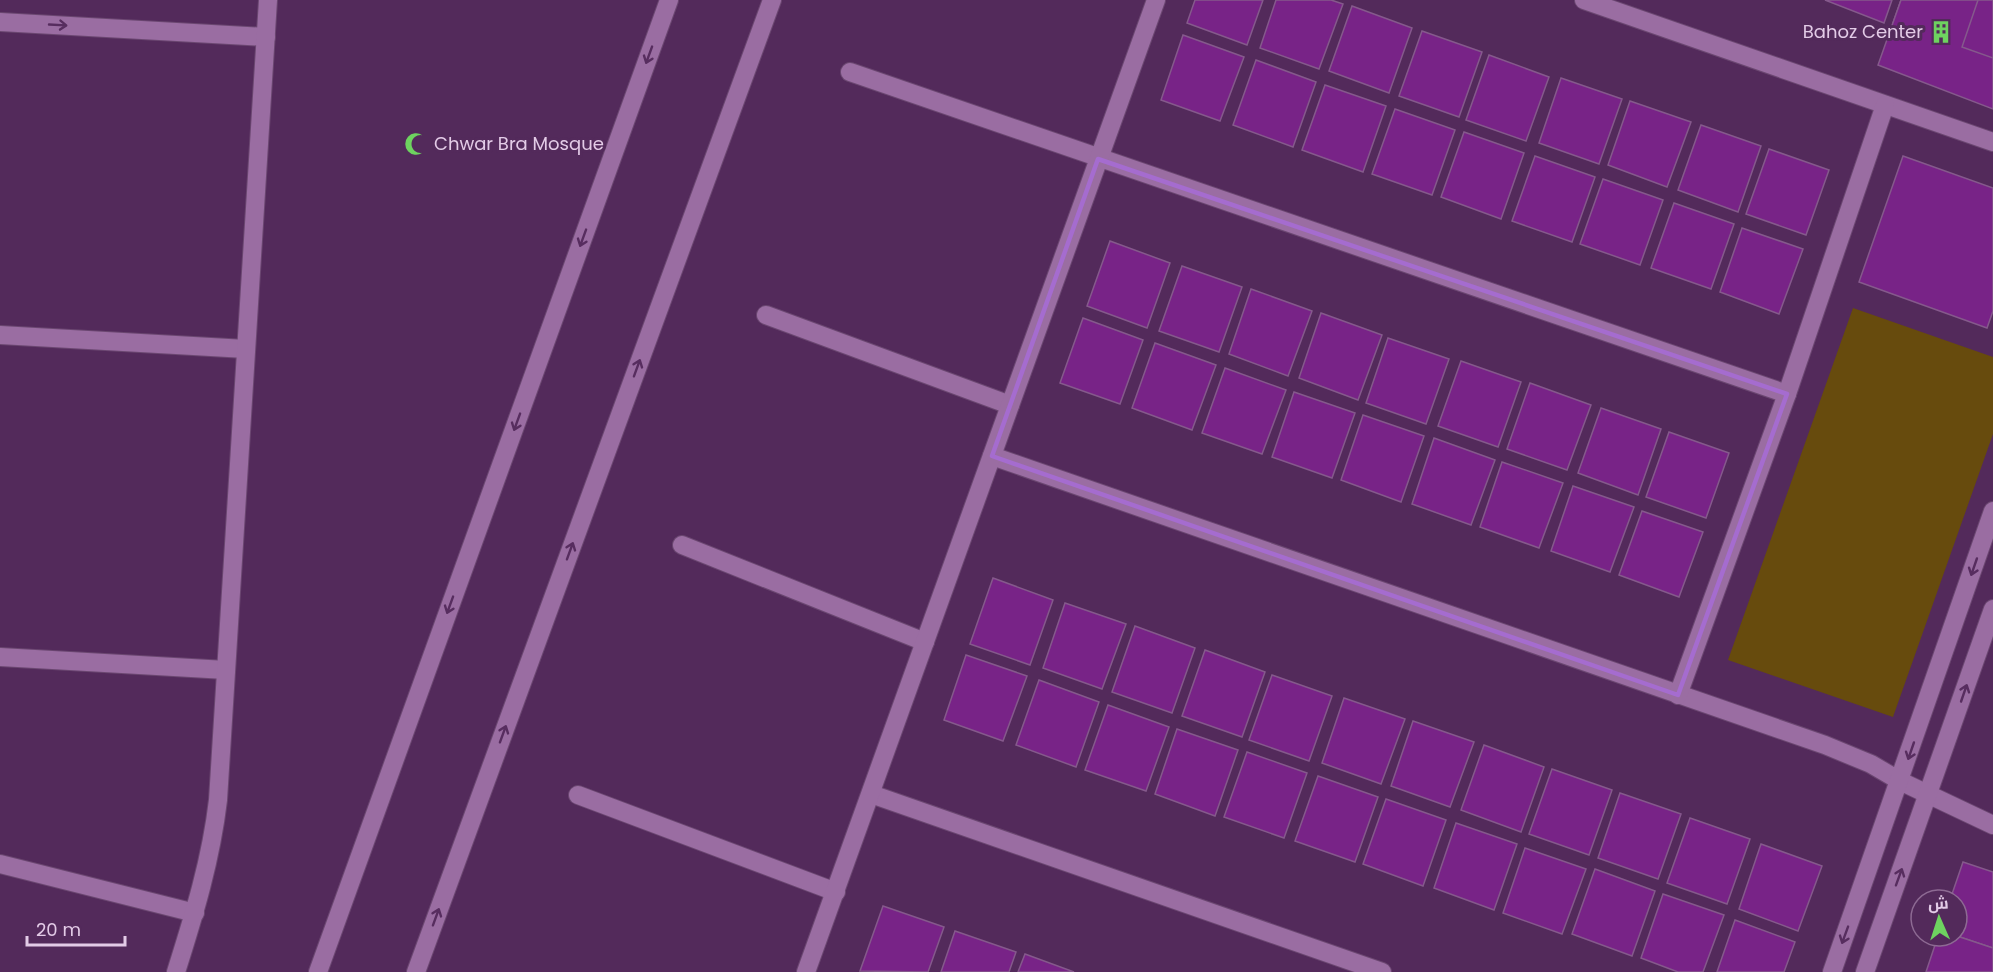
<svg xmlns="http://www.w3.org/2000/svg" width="1993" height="972" viewBox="0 0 1993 972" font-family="Poppins,Cairo,sans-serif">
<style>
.green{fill:#674b0d}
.building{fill:#782387;stroke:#85598c;stroke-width:1.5}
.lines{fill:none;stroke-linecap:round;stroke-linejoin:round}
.minor-casing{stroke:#6b4771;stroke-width:20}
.minor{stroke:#9a6da2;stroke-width:18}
.oneway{stroke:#572d5f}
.marked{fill:none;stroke:#a56ccf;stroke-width:4.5;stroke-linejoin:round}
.labels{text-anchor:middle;stroke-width:6;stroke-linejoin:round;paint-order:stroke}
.poi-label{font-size:18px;fill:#e3cbe7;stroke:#532a5b;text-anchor:end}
</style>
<rect width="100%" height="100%" fill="#532a5b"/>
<path class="green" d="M1853,308L1993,357V434L1893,717L1728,660Z"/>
<g class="building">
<path d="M1195,0H1263L1247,45L1187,23Z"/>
<path d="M1276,0H1331L1343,4L1319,69L1260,48Z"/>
<path d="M1825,0H1892L1884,23Z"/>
<path d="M1901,0H1969L1953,44L1893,23Z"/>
<path d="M1901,0H1993V109L1878,65Z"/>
<path d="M1978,0H1993V58L1962,47Z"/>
<path d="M1352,6L1412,28L1389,93L1329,71Z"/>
<path d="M1422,31L1482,52L1459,117L1399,96Z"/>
<path d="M1183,35L1244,57L1220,121L1161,100Z"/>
<path d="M1489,55L1549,77L1526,141L1466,120Z"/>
<path d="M1256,60L1316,82L1293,147L1233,125Z"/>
<path d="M1561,78L1622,99L1599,164L1539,143Z"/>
<path d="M1325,85L1386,106L1363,172L1302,150Z"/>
<path d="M1630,101L1691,122L1667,187L1608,165Z"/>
<path d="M1395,109L1455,130L1432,195L1372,174Z"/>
<path d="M1701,125L1761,146L1738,212L1678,190Z"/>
<path d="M1464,132L1524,153L1501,219L1441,197Z"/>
<path d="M1769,149L1829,170L1806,235L1746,214Z"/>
<path d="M1535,156L1595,177L1572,242L1512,221Z"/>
<path d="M1903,156L1993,188V311L1987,328L1859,282Z"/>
<path d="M1603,179L1663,200L1640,265L1580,244Z"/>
<path d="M1674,203L1734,224L1711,289L1651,268Z"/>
<path d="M1742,228L1803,249L1779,314L1720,292Z"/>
<path d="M1110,241L1170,263L1147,328L1087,306Z"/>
<path d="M1182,266L1242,287L1219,352L1159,331Z"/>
<path d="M1251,289L1312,311L1288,376L1229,354Z"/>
<path d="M1321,313L1382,335L1358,400L1299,378Z"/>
<path d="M1083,318L1143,340L1120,404L1060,383Z"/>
<path d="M1388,338L1449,359L1426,424L1366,403Z"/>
<path d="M1155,343L1216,365L1192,430L1132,408Z"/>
<path d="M1461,361L1521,382L1498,447L1438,426Z"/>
<path d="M1225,368L1286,390L1262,454L1202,433Z"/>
<path d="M1530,383L1591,405L1567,470L1507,449Z"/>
<path d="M1294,392L1355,413L1332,478L1272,457Z"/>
<path d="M1601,408L1661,429L1638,495L1578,473Z"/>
<path d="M1363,415L1424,436L1401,502L1341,480Z"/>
<path d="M1669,432L1729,453L1706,518L1646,497Z"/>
<path d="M1434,438L1495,460L1471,525L1412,504Z"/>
<path d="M1502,462L1563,483L1539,548L1480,527Z"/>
<path d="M1573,486L1634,507L1610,572L1551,551Z"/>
<path d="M1642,511L1703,532L1679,597L1619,575Z"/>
<path d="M993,578L1053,600L1030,665L970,644Z"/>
<path d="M1065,603L1126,624L1102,689L1043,668Z"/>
<path d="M1135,626L1195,648L1172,713L1112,692Z"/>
<path d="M1205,650L1265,672L1242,737L1182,716Z"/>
<path d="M966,655L1027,676L1003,741L944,720Z"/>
<path d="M1272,675L1332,696L1309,761L1249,740Z"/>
<path d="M1039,680L1099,702L1076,767L1016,745Z"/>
<path d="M1344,698L1405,719L1381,784L1322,763Z"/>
<path d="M1108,705L1169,727L1146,791L1085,770Z"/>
<path d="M1413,721L1474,742L1450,807L1391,786Z"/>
<path d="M1177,729L1238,750L1215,816L1155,794Z"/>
<path d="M1484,745L1544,767L1521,832L1461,810Z"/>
<path d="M1247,752L1307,773L1284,838L1224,817Z"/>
<path d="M1552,769L1612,790L1589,855L1529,834Z"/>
<path d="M1318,776L1378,797L1355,862L1295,841Z"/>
<path d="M1620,793L1681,814L1658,879L1598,858Z"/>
<path d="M1386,799L1446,820L1423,886L1363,864Z"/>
<path d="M1690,818L1750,839L1727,904L1667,883Z"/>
<path d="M1456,823L1517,844L1494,910L1434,888Z"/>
<path d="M1761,844L1822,866L1798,931L1739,909Z"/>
<path d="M1525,848L1586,869L1562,934L1503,913Z"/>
<path d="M1963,862L1993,872V948L1957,936V900H1950Z"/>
<path d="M1595,869L1655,891L1632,956L1572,934Z"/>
<path d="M1663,894L1724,915L1703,972H1678L1641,958Z"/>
<path d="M883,906L944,927L928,972L860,971Z"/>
<path d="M1735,920L1795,942L1784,972H1717Z"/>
<path d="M955,931L1016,952L1009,972H941Z"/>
<path d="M1938,936H1957L1993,948V972H1926Z"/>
<path d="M1025,954L1074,972H1018Z"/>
</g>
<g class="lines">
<g class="minor-casing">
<g id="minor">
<path d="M1584,0L1993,142"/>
<path d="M0,22L266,37"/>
<path d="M850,72L1787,394"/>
<path d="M766,315L1010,405"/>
<path d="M0,335L246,349"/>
<path d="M992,456L1825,745L1871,764L1900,781L1993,825"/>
<path d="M682,545L925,642"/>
<path d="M0,657L226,670"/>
<path d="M1678,695L1787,394L1885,105"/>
<path d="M871,794L1382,972"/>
<path d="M578,795L836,892"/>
<path d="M0,864L195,913"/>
<path d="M176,972C194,915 211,860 218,800L268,0"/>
<path d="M318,972L669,0"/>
<path d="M416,972L772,0"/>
<path d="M806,972L1156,0"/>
<path d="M1832,972L1993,511"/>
<path d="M1865,972L1993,609"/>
</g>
</g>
<use href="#minor" class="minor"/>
</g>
<defs><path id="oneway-shaft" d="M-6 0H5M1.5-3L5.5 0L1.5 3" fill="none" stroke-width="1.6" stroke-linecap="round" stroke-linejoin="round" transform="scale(1.5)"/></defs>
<g class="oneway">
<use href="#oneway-shaft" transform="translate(58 25) rotate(3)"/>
<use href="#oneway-shaft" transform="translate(649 55) rotate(110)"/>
<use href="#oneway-shaft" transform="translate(583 238) rotate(110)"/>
<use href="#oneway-shaft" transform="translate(637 368) rotate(-70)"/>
<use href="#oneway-shaft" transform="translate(517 422) rotate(110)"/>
<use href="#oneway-shaft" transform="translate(570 551) rotate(-70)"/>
<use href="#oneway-shaft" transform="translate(1974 567) rotate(109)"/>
<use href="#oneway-shaft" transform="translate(450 605) rotate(110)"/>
<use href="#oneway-shaft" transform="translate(1964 693) rotate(-71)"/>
<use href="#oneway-shaft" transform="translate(503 734) rotate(-70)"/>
<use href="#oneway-shaft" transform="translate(1911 751) rotate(109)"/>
<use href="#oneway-shaft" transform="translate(1899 877) rotate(-70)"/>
<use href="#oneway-shaft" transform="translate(436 917) rotate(-70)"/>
<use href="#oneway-shaft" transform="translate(1845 935) rotate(110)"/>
</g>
<path class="marked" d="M1098,159L1787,394L1678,695L992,456Z"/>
<defs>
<g id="building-bare" transform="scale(1.8)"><path d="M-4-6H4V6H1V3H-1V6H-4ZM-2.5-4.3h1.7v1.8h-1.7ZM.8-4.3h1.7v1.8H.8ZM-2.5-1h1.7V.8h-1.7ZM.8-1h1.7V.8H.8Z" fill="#6ed360" stroke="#532a5b" stroke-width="2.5" paint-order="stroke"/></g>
<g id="mosque-bare" transform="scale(1.8)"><path d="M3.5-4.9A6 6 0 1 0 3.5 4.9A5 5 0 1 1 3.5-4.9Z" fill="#6ed360" stroke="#532a5b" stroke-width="2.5" paint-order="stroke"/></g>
</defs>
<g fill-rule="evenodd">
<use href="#building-bare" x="1941" y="32"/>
<use href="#mosque-bare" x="416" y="144"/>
</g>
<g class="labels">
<g class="poi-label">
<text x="1923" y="38">Bahoz Center</text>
<text x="434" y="150" text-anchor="start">Chwar Bra Mosque</text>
</g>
</g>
<g transform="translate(1939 918) rotate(357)"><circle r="28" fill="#532a5b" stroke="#8d6a93" stroke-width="1.5"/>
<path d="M0-4.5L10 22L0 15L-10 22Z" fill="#6ed360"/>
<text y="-9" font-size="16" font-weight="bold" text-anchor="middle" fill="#e3cbe7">ش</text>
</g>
<path d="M27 936v9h98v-9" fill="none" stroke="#e3cbe7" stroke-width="3"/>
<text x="36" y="936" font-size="18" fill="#e3cbe7" stroke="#532a5b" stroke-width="4.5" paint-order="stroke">20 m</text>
</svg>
